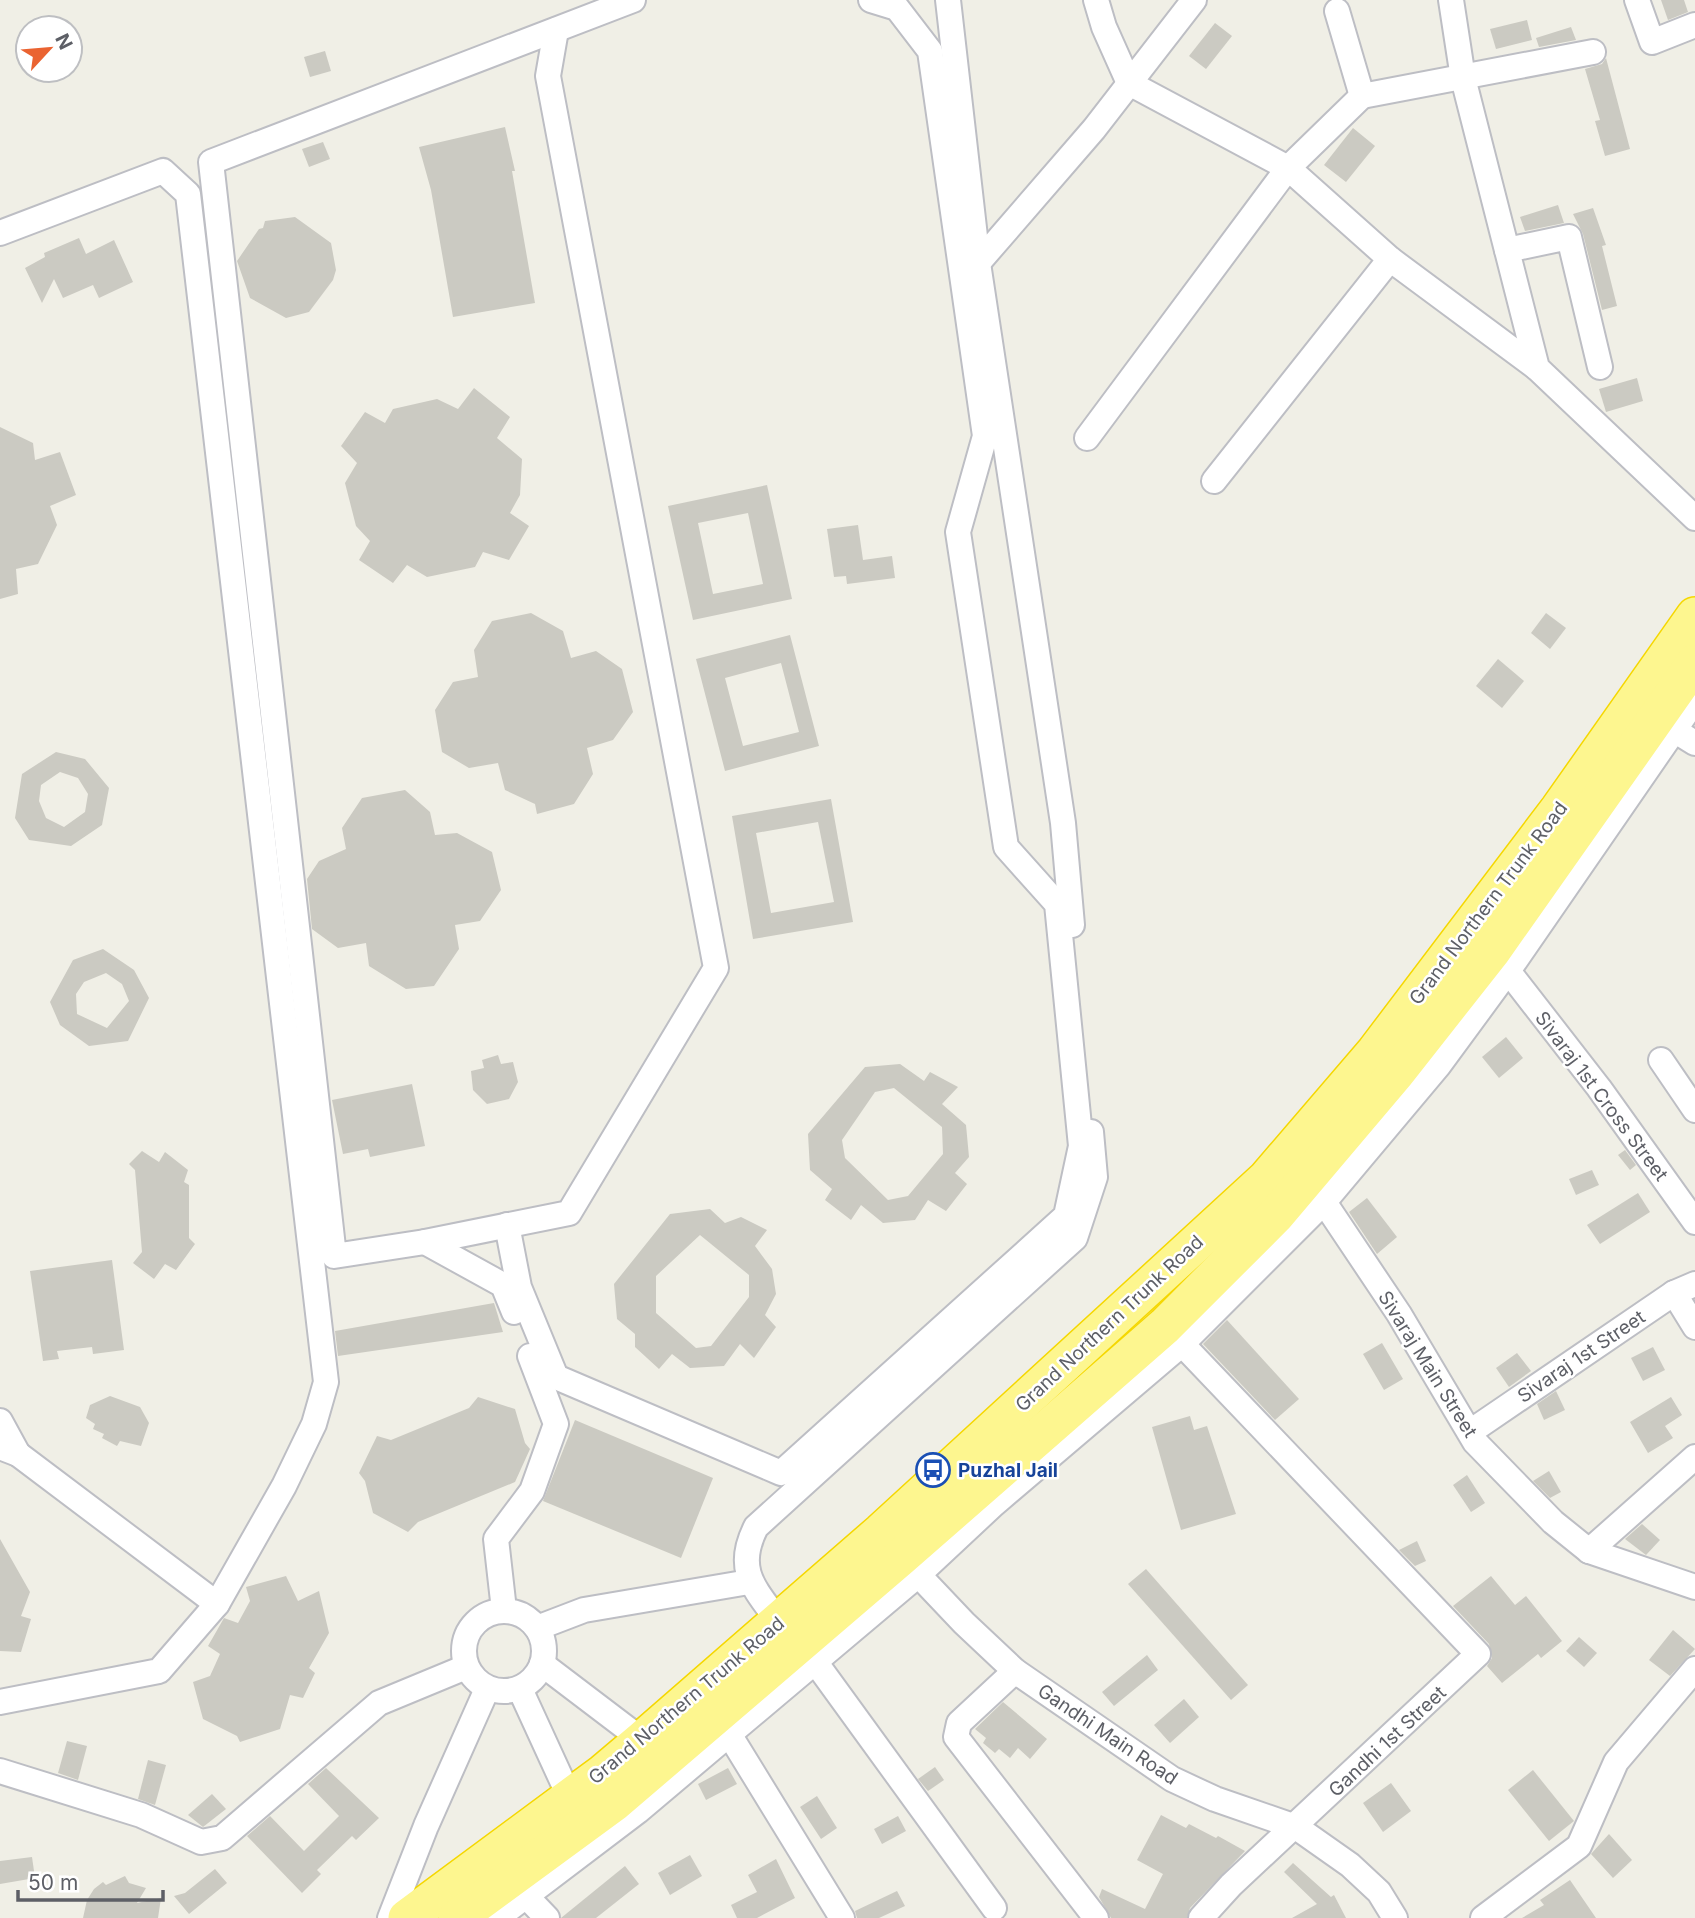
<svg xmlns="http://www.w3.org/2000/svg" width="1695" height="1918" viewBox="0 0 1695 1918" font-family="Inter,sans-serif">
<style>
.building{fill:#cbcac2;fill-rule:evenodd}
.lines{fill:none;stroke-linecap:round;stroke-linejoin:round}
.minor-casing{stroke:#bdbec4;stroke-width:28}
.highway-casing{stroke:#f5d700;stroke-width:40}
.minor{stroke:#fff;stroke-width:24}
.highway{stroke:#fdf68f;stroke-width:37}
.labels{text-anchor:middle;stroke-width:5;stroke-linejoin:round;paint-order:stroke}
.street-label{font-size:19px;fill:#5d5f66;stroke:#fff}
.transit-label{font-size:19px;font-weight:bold;fill:#164399;stroke:#fff;text-anchor:start}
</style>
<rect width="100%" height="100%" fill="#f0efe6"/>
<g class="building">
<path d="M1661,0H1684L1688,12L1668,20Z"/>
<path d="M1527,20L1532,40L1496,49L1490,29Z"/>
<path d="M1215,23L1232,36L1206,69L1189,56Z"/>
<path d="M1571,27L1576,40L1539,47L1536,38Z"/>
<path d="M325,51L331,71L310,77L304,57Z"/>
<path d="M1606,58L1630,149L1605,156L1595,121L1600,120L1585,69L1602,64Z"/>
<path d="M505,127L515,171H512L535,303L453,317L431,190L419,147Z"/>
<path d="M1353,128L1375,146L1346,182L1324,165Z"/>
<path d="M323,142L330,159L309,167L302,149Z"/>
<path d="M1558,205L1564,223L1525,231L1520,217Z"/>
<path d="M1593,208L1606,245L1602,246L1617,306L1602,310L1583,234L1573,214Z"/>
<path d="M295,217L331,243L336,270L333,280L309,312L286,318L250,298L237,261L259,229L263,228L265,221Z"/>
<path d="M79,238L86,254L114,240L133,282L99,298L93,285L63,298L54,279L42,303L25,268L45,257L44,253Z"/>
<path d="M1637,378L1643,401L1606,412L1599,389Z"/>
<path d="M474,388L510,417L497,438L522,459L520,495L510,513L529,526L509,560L483,552L475,567L427,577L407,565L393,583L359,560L370,541L356,526L345,483L357,463L341,446L365,412L385,423L393,409L437,399L458,409Z"/>
<path d="M0,427L33,443L35,460L60,452L76,495L50,506L57,525L38,564L16,569L18,594L0,599Z"/>
<path d="M767,485L792,599L693,620L668,506ZM748,513L763,584L713,594L698,523Z"/>
<path d="M858,525L863,560L892,556L895,578L847,584L846,576L834,577L827,529Z"/>
<path d="M531,613L563,631L571,658L596,651L622,669L633,712L613,740L587,748L593,774L574,804L537,814L535,804L505,790L498,763L469,768L442,752L435,710L453,682L478,677L474,650L492,621Z"/>
<path d="M1546,613L1566,628L1550,649L1531,633Z"/>
<path d="M790,635L819,746L725,771L696,659ZM781,663L799,732L743,746L725,678Z"/>
<path d="M1498,659L1524,681L1502,708L1476,686Z"/>
<path d="M56,752L85,759L109,788L102,825L71,846L29,840L15,818L22,774ZM60,772L78,778L88,794L85,812L64,827L46,818L39,801L41,785Z"/>
<path d="M405,790L430,812L435,835L457,833L492,852L501,890L480,921L455,925L459,949L434,986L406,989L369,966L366,943L338,948L312,929L307,879L319,861L346,849L342,828L362,798Z"/>
<path d="M831,799L853,922L753,939L732,816ZM818,822L834,902L771,913L756,833Z"/>
<path d="M103,949L134,970L149,998L128,1041L89,1046L60,1025L50,1002L73,960ZM106,973L122,984L129,1001L107,1028L77,1014L76,994L84,982Z"/>
<path d="M1506,1037L1523,1058L1499,1078L1482,1057Z"/>
<path d="M498,1055L501,1064L513,1062L518,1082L509,1099L487,1104L473,1090L471,1071L484,1068L482,1060Z"/>
<path d="M900,1064L924,1081L930,1072L958,1087L942,1104L966,1125L969,1157L955,1173L967,1184L946,1211L928,1200L915,1220L883,1223L861,1205L851,1220L825,1200L832,1189L810,1170L808,1134L865,1067ZM894,1088L942,1127L943,1154L908,1196L888,1200L845,1158L842,1140L875,1092Z"/>
<path d="M412,1084L425,1146L370,1157L368,1149L343,1154L332,1100Z"/>
<path d="M1625,1150L1636,1165L1630,1170L1618,1155Z"/>
<path d="M142,1151L159,1162L165,1152L188,1170L184,1182L189,1185V1238L195,1244L176,1270L165,1264L154,1279L133,1263L142,1252L135,1170L129,1164Z"/>
<path d="M1592,1170L1599,1185L1576,1195L1569,1179Z"/>
<path d="M1638,1193L1650,1212L1600,1244L1587,1225Z"/>
<path d="M1367,1198L1397,1237L1377,1254L1349,1212Z"/>
<path d="M710,1209L725,1223L741,1217L767,1230L755,1246L772,1269L776,1294L765,1315L776,1327L754,1358L740,1344L724,1366L690,1368L672,1354L659,1369L635,1347V1334L617,1319L614,1284L670,1214ZM700,1235L749,1275V1297L711,1346L696,1348L656,1313V1276Z"/>
<path d="M112,1260L124,1350L93,1354L92,1347L57,1351L59,1359L43,1361L30,1271Z"/>
<path d="M494,1303L503,1332L338,1356L335,1331Z"/>
<path d="M1227,1320L1299,1399L1275,1420L1203,1344Z"/>
<path d="M1382,1343L1403,1379L1384,1390L1363,1354Z"/>
<path d="M1653,1347L1665,1370L1643,1381L1631,1358Z"/>
<path d="M1517,1353L1531,1371L1509,1387L1496,1368Z"/>
<path d="M1556,1391L1565,1410L1544,1420L1537,1404Z"/>
<path d="M110,1396L140,1407L149,1423L141,1446L120,1441L117,1446L102,1438L104,1434L93,1429L95,1424L86,1418L90,1405Z"/>
<path d="M478,1397L515,1409L525,1443L530,1449L515,1482L418,1522L408,1532L373,1513L365,1481L359,1473L377,1436L391,1440L469,1408Z"/>
<path d="M1671,1397L1682,1415L1665,1426L1673,1438L1648,1453L1630,1422Z"/>
<path d="M1190,1416L1194,1430L1207,1426L1236,1514L1181,1530L1152,1427Z"/>
<path d="M575,1420L713,1478L681,1558L543,1501Z"/>
<path d="M1549,1471L1561,1492L1550,1498L1533,1481Z"/>
<path d="M1467,1475L1485,1503L1471,1512L1453,1485Z"/>
<path d="M1642,1524L1660,1540L1646,1555L1625,1539Z"/>
<path d="M0,1539L30,1592L21,1616L31,1619L21,1652L0,1651Z"/>
<path d="M1417,1541L1426,1561L1415,1566L1399,1550Z"/>
<path d="M1146,1569L1248,1685L1231,1700L1128,1584Z"/>
<path d="M286,1576L298,1601L319,1591L329,1633L309,1668L315,1673L303,1698L290,1695L280,1729L240,1742L237,1736L203,1719L193,1682L210,1676L220,1654L208,1646L224,1618L238,1623L250,1601L246,1587Z"/>
<path d="M1491,1576L1515,1605L1526,1596L1562,1641L1541,1658L1538,1654L1502,1683L1487,1666L1492,1658L1489,1644L1453,1606Z"/>
<path d="M1673,1630L1695,1649L1670,1676L1649,1660Z"/>
<path d="M1579,1637L1597,1653L1584,1667L1566,1651Z"/>
<path d="M1147,1655L1158,1670L1114,1706L1102,1692Z"/>
<path d="M1184,1699L1199,1717L1170,1743L1154,1725Z"/>
<path d="M1003,1702L1047,1739L1030,1759L1018,1748L1010,1758L999,1749L995,1753L983,1743L986,1738L975,1729Z"/>
<path d="M67,1741L87,1746L78,1780L58,1773Z"/>
<path d="M148,1760L166,1765L155,1805L138,1799Z"/>
<path d="M935,1767L944,1780L928,1791L918,1779Z"/>
<path d="M326,1768L379,1818L356,1840L352,1836L317,1870L321,1874L302,1893L247,1836L270,1816L304,1851L339,1816L308,1784Z"/>
<path d="M728,1768L737,1784L706,1800L698,1784Z"/>
<path d="M1533,1770L1574,1821L1549,1841L1508,1790Z"/>
<path d="M1391,1783L1411,1811L1383,1832L1363,1803Z"/>
<path d="M212,1794L226,1809L203,1827L188,1815Z"/>
<path d="M817,1796L837,1828L821,1839L800,1807Z"/>
<path d="M1161,1815L1186,1828L1189,1824L1216,1838L1218,1836L1245,1851L1190,1908L1187,1918H1111L1099,1897L1102,1889L1145,1909L1163,1874L1137,1860Z"/>
<path d="M898,1816L906,1831L882,1844L874,1829Z"/>
<path d="M1609,1834L1632,1860L1613,1878L1591,1854Z"/>
<path d="M690,1855L702,1876L670,1895L658,1873Z"/>
<path d="M32,1857L35,1878L0,1884V1861Z"/>
<path d="M776,1859L795,1898L757,1918H737L731,1905L757,1892L748,1875Z"/>
<path d="M1293,1863L1331,1897L1334,1895L1346,1918H1292L1317,1904L1284,1872Z"/>
<path d="M625,1866L639,1884L596,1918H561Z"/>
<path d="M215,1869L227,1883L189,1914L174,1896L185,1893Z"/>
<path d="M125,1876L129,1883L146,1888L137,1903L161,1898L158,1918H83L87,1900L94,1889L103,1882L106,1885Z"/>
<path d="M1570,1880L1596,1918H1522L1544,1905L1540,1900Z"/>
<path d="M897,1891L905,1906L879,1918H857L855,1911Z"/>
</g>
<g class="lines">
<g class="minor-casing">
<g id="minor">
<path d="M948,0L978,263L1063,823L1072,925"/>
<path d="M1096,0L1104,27L1129,83L1288,168L1390,259L1537,368"/>
<path d="M1451,0L1463,78L1537,368L1695,518"/>
<path d="M1637,0L1652,42L1695,25"/>
<path d="M1337,11L1362,96L1593,52"/>
<path d="M0,233L163,171L188,194L326,1382L314,1424L284,1486L217,1604L159,1671L0,1702"/>
<path d="M1507,250L1569,237L1600,367"/>
<path d="M978,263L1094,129L1194,0"/>
<path d="M1087,438L1288,168L1362,96"/>
<path d="M1214,481L1390,259"/>
<path d="M1674,730L1695,743"/>
<path d="M1508,971L1599,1088L1695,1222"/>
<path d="M1661,1060L1695,1110"/>
<path d="M1324,1202L1399,1314L1475,1442L1553,1522L1589,1551L1695,1587"/>
<path d="M507,1225L519,1287L556,1377L781,1473L1066,1216L1081,1146L1057,904L1006,847L958,532L985,436L930,51L897,8L871,0"/>
<path d="M425,1242L334,1256L211,162L633,0"/>
<path d="M1674,1293L1695,1327"/>
<path d="M514,1312L503,1285L425,1242L569,1213L716,968L548,76L556,30"/>
<path d="M1182,1344L1478,1654L1231,1885L1201,1918"/>
<path d="M0,1421L18,1454"/>
<path d="M1470,1432L1674,1293L1695,1284"/>
<path d="M0,1447L18,1454L217,1604"/>
<path d="M1589,1551L1695,1457"/>
<path d="M909,1565L964,1623L1015,1671L1172,1779L1215,1799L1296,1827L1350,1865L1379,1892L1395,1918"/>
<path d="M504,1610L496,1539L532,1491L556,1424L530,1356"/>
<circle cx="504" cy="1651" r="40"/>
<path d="M779,1622C755,1589 734,1570 756,1527L1075,1238L1095,1177L1091,1132"/>
<path d="M537,1628L584,1610L749,1582"/>
<path d="M816,1663L994,1908"/>
<path d="M542,1664L642,1740"/>
<path d="M1015,1671L959,1723L956,1737L1096,1918"/>
<path d="M520,1689L570,1798"/>
<path d="M729,1734L842,1918"/>
<path d="M0,1771L141,1815L201,1842L222,1838L379,1703L466,1667"/>
<path d="M526,1896L547,1918"/>
<path d="M390,1918L426,1826L487,1689"/>
<path d="M497,1918L638,1811L918,1575L994,1504L1182,1344L1324,1202L1439,1065L1508,971L1695,700"/>
<path d="M1483,1918L1579,1846L1616,1762L1695,1669"/>
</g>
</g>
<g class="highway-casing">
<g id="highway">
<path d="M407,1918L603,1773L642,1740L881,1532L1266,1179L1375,1052L1559,809L1695,616"/>
<path d="M457,1918L615,1802L901,1557L1165,1326L1275,1216L1396,1073L1492,951L1695,663"/>
</g>
</g>
<use href="#minor" class="minor"/>
<use href="#highway" class="highway"/>
</g>
<defs>
<g id="bus-ring" transform="scale(1.75)"><circle r="9.5" fill="#fff" stroke="#1a4fb4" stroke-width="1.5"/><path d="M-5-6H5V4H4V6H2V4H-2V6H-4V4H-5ZM-3.5-4V0h7V-4ZM-3.5 1.2v1.5H-2V1.2ZM2 1.2v1.5H3.5V1.2Z" fill="#1a4fb4"/></g>
</defs>
<g fill-rule="evenodd">
<use href="#bus-ring" x="933" y="1470"/>
</g>
<g class="labels">
<g class="street-label">
<text transform="translate(1488 903) rotate(-53)" y="7">Grand Northern Trunk Road</text>
<text transform="translate(1602 1096) rotate(53)" y="7">Sivaraj 1st Cross Street</text>
<text transform="translate(1109 1323) rotate(-43)" y="7">Grand Northern Trunk Road</text>
<text transform="translate(1581 1356) rotate(-34)" y="7">Sivaraj 1st Street</text>
<text transform="translate(1428 1364) rotate(58)" y="7">Sivaraj Main Street</text>
<text transform="translate(686 1700) rotate(-40)" y="7">Grand Northern Trunk Road</text>
<text transform="translate(1108 1734) rotate(34)" y="7">Gandhi Main Road</text>
<text transform="translate(1387 1741) rotate(-43)" y="7">Gandhi 1st Street</text>
</g>
<g class="transit-label">
<text x="958" y="1477">Puzhal Jail</text>
</g>
</g>
<g transform="translate(49 49) rotate(64)"><circle r="33" fill="#ffffff" stroke="#bebfc2" stroke-width="2"/>
<path d="M0-5L12 26L0 18L-12 26Z" fill="#ea6331"/>
<text y="-10" font-size="19" font-weight="bold" text-anchor="middle" fill="#5d5f66">N</text>
</g>
<path d="M18 1890v10h145v-10" fill="none" stroke="#5d5f66" stroke-width="3.5"/>
<text x="28" y="1890" font-size="21" fill="#5d5f66" stroke="#ffffff" stroke-width="5" paint-order="stroke">50 m</text>
</svg>
